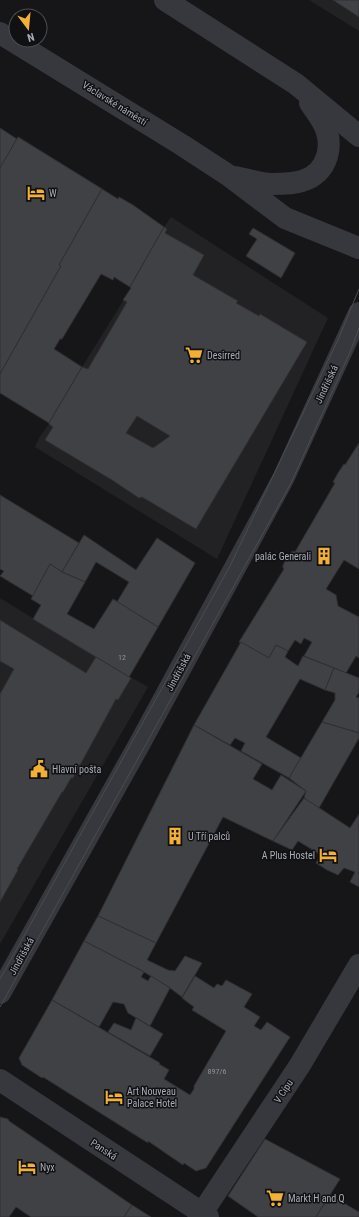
<svg xmlns="http://www.w3.org/2000/svg" width="359" height="1217" viewBox="0 0 359 1217" font-family="'Roboto Condensed',sans-serif">
<style>
.built{fill:#222225}
.building{fill:#404145;stroke:#303034;fill-rule:evenodd}
.lines{fill:none;stroke-linecap:round;stroke-linejoin:round}
.minor{stroke:#37383d;stroke-width:22}
.tram{stroke:#4a4c52;stroke-width:1}
.labels{text-anchor:middle;stroke-width:3;stroke-linejoin:round;paint-order:stroke}
.number-label{font-size:8px;fill:#8e929b}
.street-label{font-size:10px;fill:#a8adb8;stroke:#111113}
.poi-label{font-size:10px;fill:#a8adb8;stroke:#111113;text-anchor:start}
</style>
<rect width="100%" height="100%" fill="#161618"/>
<g class="built">
<path d="M309,0H359V31Z"/>
<path d="M171,217L328,318L217,559L35,447L39,438L49,424L82,367L131,288L130,287L164,227Z"/>
<path d="M0,598L96,657L148,687L0,944Z"/>
</g>
<g class="building">
<path d="M333,0H359V17Z"/>
<path d="M0,128L17,139L0,169Z"/>
<path d="M18,137L102,189L59,265L61,266L19,338L0,327V169Z"/>
<path d="M18,137L102,189L59,265L61,266L0,374V168Z"/>
<path d="M102,189L118,199L119,197L133,205L164,227L130,287L114,277L113,280L101,274L62,339H60L54,349L82,367L49,423L0,393V374L61,266L59,265Z"/>
<path d="M164,227L167,229L165,233L204,255L193,275L238,301L236,303L259,316L260,314L307,342L196,529L142,497L139,498L112,480L45,440L53,427L49,424V423L82,367L88,369L127,302L123,300L131,288L130,287ZM137,416L170,436L153,448L126,433Z"/>
<path d="M253,228L295,253L281,278L246,256L257,239L249,234Z"/>
<path d="M359,443V569L344,560L326,589L336,595L338,606L359,617V658L356,656L346,673L304,656L312,642L304,638L301,644L295,640L288,651L276,645L269,658L239,642L284,569L283,568V565L290,553L293,551L295,552L335,483L333,482L338,473L344,464L345,465Z"/>
<path d="M0,495L79,543L62,572L50,564L33,596L0,576L4,571L0,569Z"/>
<path d="M84,535L136,570L157,538L195,563L158,627L117,602L129,582L96,562L85,582L62,572Z"/>
<path d="M50,564L62,572L85,582L67,614L94,629L113,599L158,627L129,677L33,619L41,605L31,599Z"/>
<path d="M0,620L86,673L96,657L131,678L118,700L116,699L73,778H71L63,792H62L17,869L18,870L0,902V694L14,669L0,661Z"/>
<path d="M241,642L269,658L276,645L288,651L285,657L298,666L303,656L334,668L325,690L300,679L266,737L301,758L289,778L241,751L245,743L235,738L230,745L194,725Z"/>
<path d="M334,668L359,678V692L356,697L359,698V733L322,722L335,700V693L325,690Z"/>
<path d="M322,722L359,733V738L319,808L304,798L306,791L289,778Z"/>
<path d="M194,725L262,764L253,779L272,790L281,775L306,791L273,841L223,817L156,943L98,916Z"/>
<path d="M304,798L350,828L359,814V887L350,882L355,872L344,868L338,875L327,870L316,863L321,855L298,841L292,850L273,841Z"/>
<path d="M98,916L156,943L147,960L168,970L175,971L185,956L202,963L182,997L170,988L144,972L84,941Z"/>
<path d="M84,941L144,972L141,977L148,981L151,976L170,988L150,1026L128,1013L124,1004L113,1002L99,1027L52,1000Z"/>
<path d="M195,976L214,988L217,984L222,986L226,980L252,994L244,1007L260,1017L254,1026L261,1030L267,1022L290,1037L206,1168L196,1171L184,1163L183,1165L148,1141V1143L43,1077L42,1078L22,1065L19,1058L52,1000L160,1063L159,1064L169,1070L164,1079L190,1095L194,1089V1086L226,1031L192,1010L194,1007L182,998Z"/>
<path d="M136,1018L163,1034L150,1056L108,1032L114,1023L131,1030Z"/>
<path d="M0,1117L8,1119L9,1121L132,1205L124,1217H31L16,1207L9,1217H0Z"/>
<path d="M265,1139L340,1179L316,1217H258L228,1196Z"/>
<path d="M330,1195L359,1212V1217H316Z"/>
<path d="M132,1205L151,1217H124Z"/>
</g>
<g class="lines">
<g class="minor">
<path d="M165,0L296,84L359,136"/>
<path d="M0,33L182,145L228,175L285,218L359,248"/>
<path d="M235,177C247,179 259,184 272,184C281,184 293,184 302,181C329,173 335,143 322,121C319,115 314,109 310,103"/>
<path d="M0,993L140,743L283,479L359,313"/>
<path d="M0,1080L208,1217"/>
<path d="M202,1213L300,1065L359,965"/>
</g>
<g class="tram">
<path d="M0,979L230,566L338,340L359,289"/>
<path d="M0,1007L291,483L351,350L359,328"/>
</g>
</g>
<defs>
<g id="hotel-bare" transform="scale(1.38)"><path d="M-6-4.5h1.5V1H6V5H4.5V3h-9V5H-6ZM-4 0a1.8 1.8 0 1 1 3.6 0ZM.5 0V-2.5h3Q6-2.5 6 0Z" fill="#f2b134" stroke="#111113" stroke-width="2.5" paint-order="stroke"/></g>
<g id="supermarket-bare" transform="scale(1.38)"><path d="M-6-5.5h2.5l.6 2H6L4.5 2H-2.5L-4.4-4H-6ZM-1.5 3.2a1.3 1.3 0 1 0 .1 0ZM3 3.2a1.3 1.3 0 1 0 .1 0Z" fill="#f2b134" stroke="#111113" stroke-width="2.5" paint-order="stroke"/></g>
<g id="building-bare" transform="scale(1.38)"><path d="M-4-6H4V6H1V3H-1V6H-4ZM-2.5-4.3h1.7v1.8h-1.7ZM.8-4.3h1.7v1.8H.8ZM-2.5-1h1.7V.8h-1.7ZM.8-1h1.7V.8H.8Z" fill="#f2b134" stroke="#111113" stroke-width="2.5" paint-order="stroke"/></g>
<g id="civic-bare" transform="scale(1.38)"><path d="M-.6-6.5H3V-4.5H.6V-3L4-1V1h2V6H-6V1h2V-1L-.6-3ZM-1.2 2.5V6h2.4V2.5Z" fill="#f2b134" stroke="#111113" stroke-width="2.5" paint-order="stroke"/></g>
</defs>
<g fill-rule="evenodd">
<use href="#hotel-bare" x="36" y="193"/>
<use href="#supermarket-bare" x="194" y="355"/>
<use href="#building-bare" x="324" y="556"/>
<use href="#civic-bare" x="39" y="769"/>
<use href="#building-bare" x="175" y="836"/>
<use href="#hotel-bare" x="328" y="855"/>
<use href="#hotel-bare" x="114" y="1097"/>
<use href="#hotel-bare" x="27" y="1167"/>
<use href="#supermarket-bare" x="275" y="1198"/>
</g>
<g class="labels">
<g class="number-label">
<text x="122" y="660">12</text>
<text x="217" y="1074">897/6</text>
</g>
<g class="street-label">
<text transform="translate(115 103) rotate(32)" y="4">Václavské náměstí</text>
<text transform="translate(326 384) rotate(-65)" y="4">Jindřišská</text>
<text transform="translate(178 672) rotate(-62)" y="4">Jindřišská</text>
<text transform="translate(21 956) rotate(-61)" y="4">Jindřišská</text>
<text transform="translate(283 1091) rotate(-56)" y="4">V Cípu</text>
<text transform="translate(104 1149) rotate(33)" y="4">Panská</text>
</g>
<g class="poi-label">
<text x="49" y="197">W</text>
<text x="207" y="359">Desirred</text>
<text x="311" y="560" text-anchor="end">palác Generali</text>
<text x="52" y="773">Hlavní pošta</text>
<text x="188" y="840">U Tří palců</text>
<text x="315" y="859" text-anchor="end">A Plus Hostel</text>
<text x="127" y="1095">Art Nouveau<tspan x="127" dy="12">Palace Hotel</tspan></text>
<text x="40" y="1171">Nyx</text>
<text x="288" y="1202">Markt H and Q</text>
</g>
</g>
<g transform="translate(28 28) rotate(164)"><circle r="19" fill="#111113" stroke="#4d4f55"/>
<path d="M0-3L7 15L0 10L-7 15Z" fill="#f2b134"/>
<text y="-6" font-size="11" font-weight="bold" text-anchor="middle" fill="#a8adb8">N</text>
</g>
</svg>
